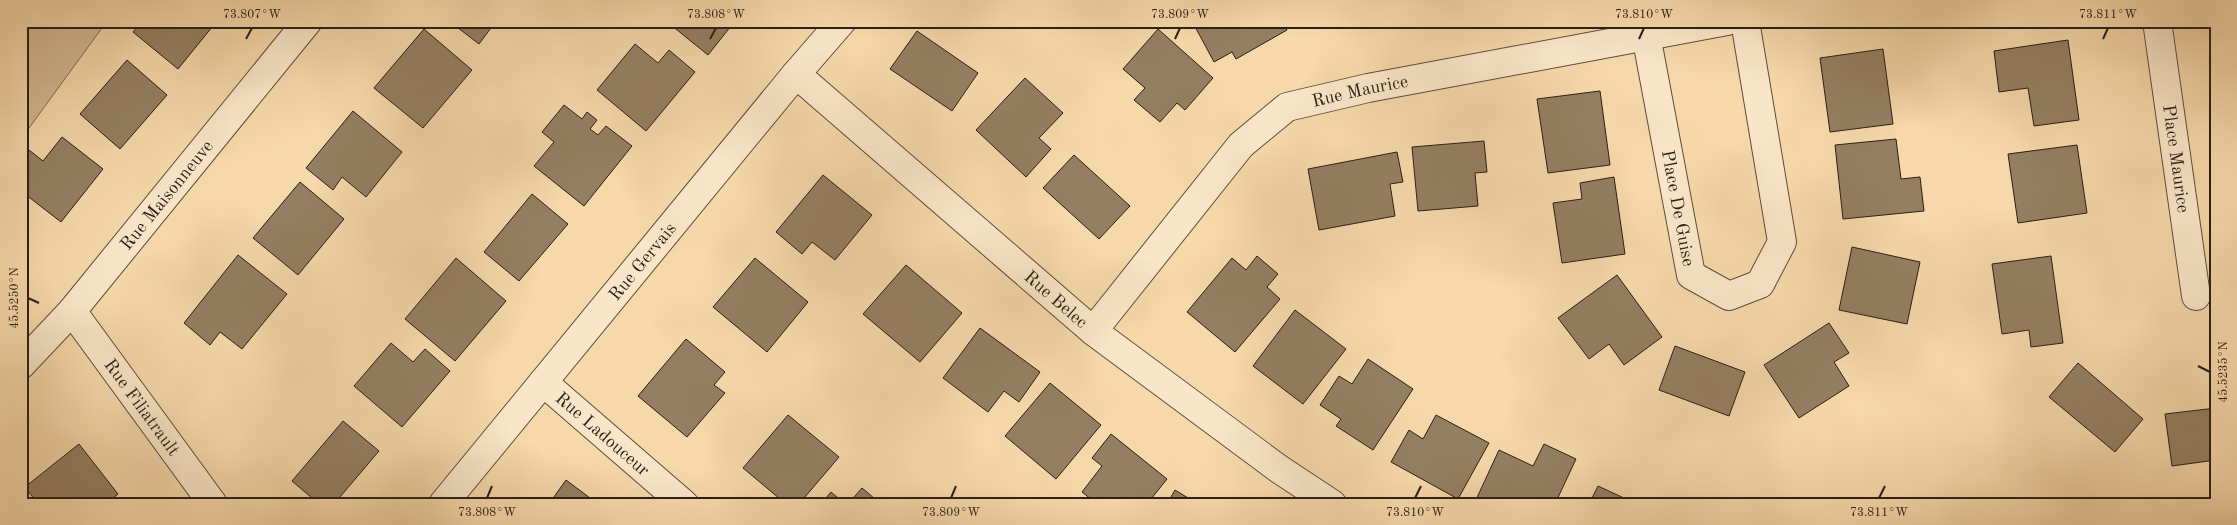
<svg xmlns="http://www.w3.org/2000/svg" width="2237" height="525" viewBox="0 0 2237 525" font-family="'Old Standard TT',serif">
<style>
.green{fill:#d3b991;stroke:#7e6c53}
.building{fill:#947f62;stroke:#2a1f15}
.lines{fill:none;stroke-linecap:round;stroke-linejoin:round}
.minor-casing{stroke:#5d4d3a;stroke-width:30}
.minor{stroke:#f9e6c8;stroke-width:28}
.ticks{fill:none;stroke:#2a1f15;stroke-width:2}
.labels{text-anchor:middle;stroke-width:4;stroke-linejoin:round;paint-order:stroke}
.street-label{font-size:18px;fill:#2a1f15;stroke:#f9e6c8}
.neatline{fill:none;stroke:#2a1f15;stroke-width:2}
.ticks-label{font-size:12px;text-anchor:middle;fill:#2a1f15}
</style>
<rect width="100%" height="100%" fill="#f6d8aa"/>
<filter id="stains"><feTurbulence type="fractalNoise" baseFrequency=".004" numOctaves="4"/><feColorMatrix values="0 0 0 0 .2 0 0 0 0 .09 0 0 0 0 .02 0 0 0 .5 -.17"/></filter>
<radialGradient id="worn" r=".72"><stop offset=".6" stop-color="#630" stop-opacity="0"/><stop offset="1" stop-color="#630" stop-opacity=".3"/></radialGradient>
<path class="green" d="M21,21H107L21,139Z"/>
<g class="building">
<path d="M142,21H217L178,69L133,32Z"/>
<path d="M449,21H496L479,44Z"/>
<path d="M666,21H735L708,55Z"/>
<path d="M1192,21H1282L1287,30L1236,59L1232,52L1214,62Z"/>
<path d="M424,29L472,70L423,128L374,88Z"/>
<path d="M1158,29L1213,78L1185,110L1177,103L1160,122L1134,100L1145,88L1123,69Z"/>
<path d="M917,31L978,73L952,111L890,69Z"/>
<path d="M2068,40L2079,120L2034,126L2028,88L1999,92L1994,51Z"/>
<path d="M635,44L658,63L669,50L695,72L646,131L597,90Z"/>
<path d="M1883,49L1893,124L1830,132L1820,58Z"/>
<path d="M127,60L167,95L120,149L80,114Z"/>
<path d="M1025,78L1063,113L1039,138L1051,149L1026,177L976,130Z"/>
<path d="M1600,91L1610,165L1548,173L1537,99Z"/>
<path d="M564,105L582,119L587,112L597,120L590,129L598,135L606,126L632,146L584,206L534,166L554,142L542,132Z"/>
<path d="M353,111L402,152L366,197L342,177L333,190L306,168Z"/>
<path d="M62,137L103,169L61,222L21,191V160L29,150L43,161Z"/>
<path d="M1896,139L1901,179L1920,177L1924,211L1843,219L1835,145Z"/>
<path d="M1484,141L1487,172L1475,173L1478,206L1418,211L1412,147Z"/>
<path d="M2077,145L2087,213L2018,223L2008,154Z"/>
<path d="M1397,152L1403,182L1390,184L1395,216L1319,230L1308,169Z"/>
<path d="M1074,155L1130,206L1099,239L1043,188Z"/>
<path d="M823,175L872,215L835,260L812,242L802,254L776,232Z"/>
<path d="M1614,177L1625,254L1562,263L1553,203L1582,199L1580,183Z"/>
<path d="M300,182L344,219L298,275L253,238Z"/>
<path d="M532,194L568,224L519,281L484,252Z"/>
<path d="M1852,247L1920,262L1907,324L1839,310Z"/>
<path d="M238,255L287,294L242,349L220,332L210,345L184,323Z"/>
<path d="M1257,256L1278,274L1267,287L1280,299L1235,352L1187,312L1232,258L1246,270Z"/>
<path d="M2051,256L2063,343L2031,347L2029,330L2002,334L1992,264Z"/>
<path d="M456,258L506,301L455,361L405,319Z"/>
<path d="M755,258L808,302L767,352L713,307Z"/>
<path d="M906,265L962,313L920,362L863,314Z"/>
<path d="M1617,275L1662,337L1624,365L1609,344L1589,359L1558,318Z"/>
<path d="M1295,310L1346,349L1303,404L1253,366Z"/>
<path d="M1829,323L1849,353L1834,362L1849,386L1799,418L1764,365Z"/>
<path d="M980,328L1040,372L1019,402L1004,391L988,412L943,378Z"/>
<path d="M686,339L725,372L714,385L725,393L687,437L638,396Z"/>
<path d="M391,343L413,362L425,349L450,371L402,427L354,386Z"/>
<path d="M1675,346L1745,372L1729,416L1659,390Z"/>
<path d="M1368,359L1413,389L1373,450L1336,426L1341,419L1320,405L1339,376L1352,384Z"/>
<path d="M2078,363L2143,419L2115,452L2049,397Z"/>
<path d="M1050,383L1101,425L1056,479L1005,436Z"/>
<path d="M2216,408V460L2172,466L2165,414Z"/>
<path d="M788,415L839,457L799,504H786L743,468Z"/>
<path d="M1436,415L1489,443L1458,499L1391,462L1409,430L1423,439Z"/>
<path d="M343,421L379,451L334,504H319L292,481Z"/>
<path d="M1111,434L1167,479L1147,504H1097L1082,492L1102,466L1092,458Z"/>
<path d="M79,444L118,494L106,504H38L25,487Z"/>
<path d="M1544,444L1576,459L1555,504H1474L1499,450L1533,466Z"/>
<path d="M566,480L598,504H549Z"/>
<path d="M1598,486L1637,504H1589Z"/>
<path d="M862,488L881,504H848Z"/>
<path d="M1175,490L1198,504H1167Z"/>
<path d="M831,492L845,504H821Z"/>
</g>
<g class="lines">
<g class="minor-casing">
<g id="minor">
<path id="s1" d="M2157,21L2196,296"/>
<path id="s2" d="M1646,35L1691,275L1729,296L1760,284L1782,242L1745,21"/>
<path id="s3" d="M796,74L1093,331L1279,469L1332,504"/>
<path id="s4" d="M72,311L213,504"/>
<path id="s5" d="M1093,331L1241,145L1287,107L1368,88L1727,21"/>
<path id="s6" d="M21,365L72,311L308,21"/>
<path id="s7" d="M543,382L684,504"/>
<path id="s8" d="M443,504L796,74L842,21"/>
</g>
</g>
<use href="#minor" class="minor"/>
</g>
<path class="ticks" d="M246,39L252,28M710,39L716,28M1175,39L1180,28M1639,39L1644,28M2103,39L2108,28M28,298L39,303M2198,366L2210,372M487,498L492,486M951,498L956,486M1415,498L1421,486M1879,498L1885,486"/>
<g class="labels">
<g class="street-label">
<text dy="6" stroke="none"><textPath href="#s5" startOffset="372">Rue Maurice</textPath></text>
<text dy="6" stroke="none"><textPath href="#s1" startOffset="139">Place Maurice</textPath></text>
<text dy="6" stroke="none"><textPath href="#s6" startOffset="224">Rue Maisonneuve</textPath></text>
<text dy="6" stroke="none"><textPath href="#s2" startOffset="176">Place De Guise</textPath></text>
<text dy="6" stroke="none"><textPath href="#s8" startOffset="314">Rue Gervais</textPath></text>
<text dy="6" stroke="none"><textPath href="#s3" startOffset="344">Rue Belec</textPath></text>
<text dy="6" stroke="none"><textPath href="#s4" startOffset="119">Rue Filiatrault</textPath></text>
<text dy="6" stroke="none"><textPath href="#s7" startOffset="79">Rue Ladouceur</textPath></text>
</g>
</g>
<rect width="2237" height="525" fill="none" stroke="#f6d8aa" stroke-width="55"/>
<rect x="28" y="28" width="2182" height="470" class="neatline"/>
<g class="ticks-label">
<text x="252" y="18">73.807°W</text>
<text x="716" y="18">73.808°W</text>
<text x="1180" y="18">73.809°W</text>
<text x="1644" y="18">73.810°W</text>
<text x="2108" y="18">73.811°W</text>
<text transform="translate(14 298) rotate(-90)" y="4">45.5250°N</text>
<text transform="translate(2223 372) rotate(-90)" y="4">45.5235°N</text>
<text x="487" y="516">73.808°W</text>
<text x="951" y="516">73.809°W</text>
<text x="1415" y="516">73.810°W</text>
<text x="1879" y="516">73.811°W</text>
</g>
<rect width="100%" height="100%" filter="url(#stains)"/>
<rect width="100%" height="100%" fill="url(#worn)"/>
</svg>
